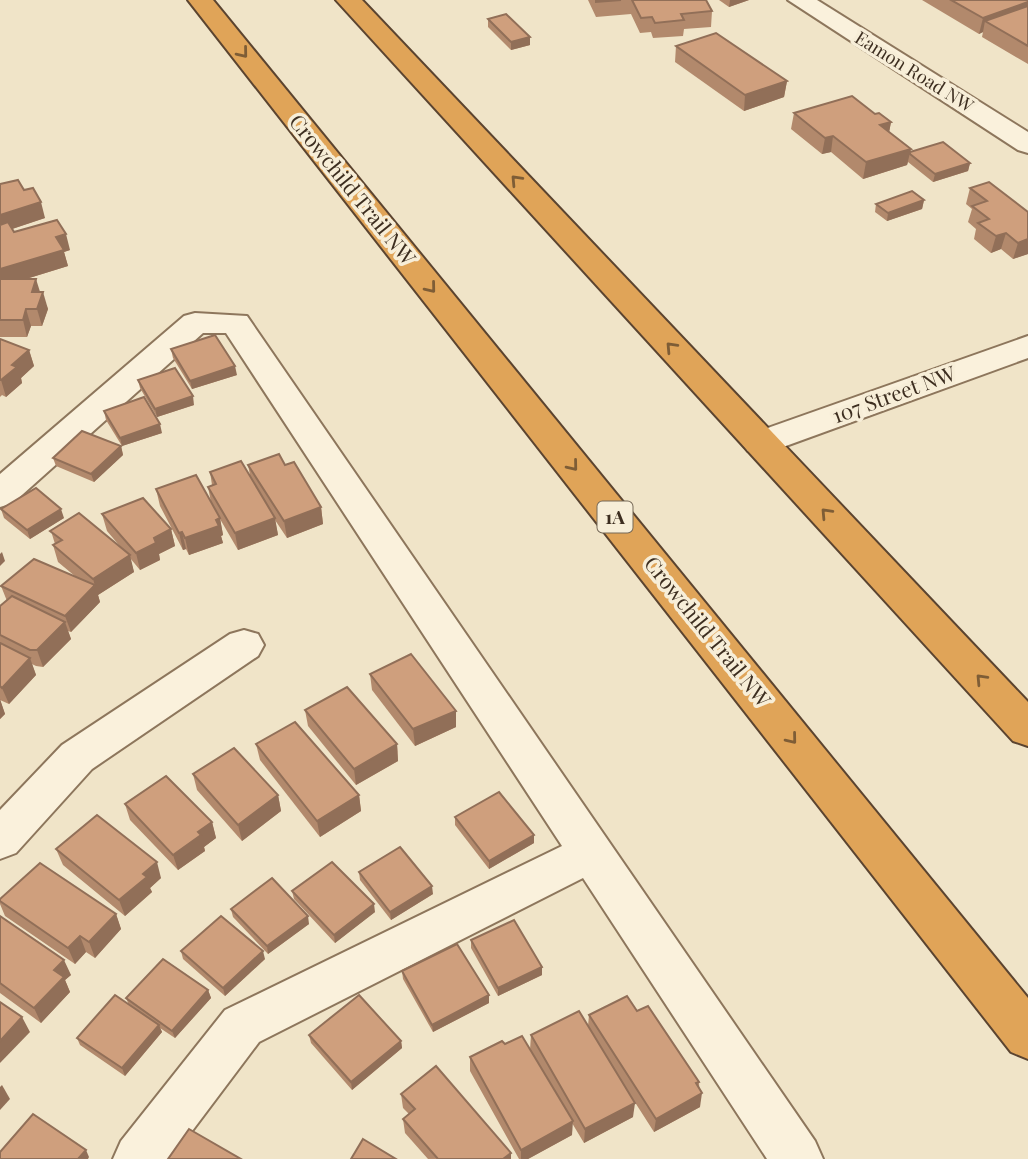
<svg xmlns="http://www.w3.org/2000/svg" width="1028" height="1159" viewBox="0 0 1028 1159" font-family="'Playfair Display',serif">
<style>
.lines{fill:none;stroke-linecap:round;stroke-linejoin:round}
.minor-casing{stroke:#8d765c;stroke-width:4}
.highway-casing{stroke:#5b4430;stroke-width:4}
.minor{fill:#faf1dc;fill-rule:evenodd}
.highway{fill:#e0a458;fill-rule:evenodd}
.wall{fill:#b2896c}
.shaded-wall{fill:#916f58}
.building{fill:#cf9f7d;stroke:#916f58;stroke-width:2}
.oneway{stroke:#7e5d36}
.labels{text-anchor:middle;stroke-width:7;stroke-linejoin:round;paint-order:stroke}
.far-street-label{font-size:18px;fill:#3d2e20;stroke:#f7eed8}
.shield{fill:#f7eed8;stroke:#756857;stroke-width:2}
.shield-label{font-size:19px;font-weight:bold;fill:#3d2e20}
.street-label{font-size:21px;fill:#3d2e20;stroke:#f7eed8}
</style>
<rect width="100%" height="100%" fill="#f0e4c8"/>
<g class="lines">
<g class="minor-casing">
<g id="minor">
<path d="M788,0H817L1028,132V153L1018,150Z"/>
<path d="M195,313L247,316L815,1141L823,1159H767L583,878L259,1042L171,1159H113L121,1141L225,1010L562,846L226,333H203L13,503L0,507V474L184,316Z"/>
<path d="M1028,336V358L772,451L760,455L748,451L742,443L748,435Z"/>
<path d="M244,630L258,634L264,645L258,656L92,769L16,853L0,859V810L62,745L230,634Z"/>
</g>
</g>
<g class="highway-casing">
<g id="highway">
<path d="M188,0H213L1028,998V1059L1011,1052Z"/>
<path d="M336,0H362L1028,702V746L1013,741Z"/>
</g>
</g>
<use href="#minor" class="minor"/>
<use href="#highway" class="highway"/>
</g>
<g class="wall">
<path d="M588,0H706L712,11L711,27L684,29L683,36L653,38L651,32L640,33L631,14L596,17Z"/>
<path d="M719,0H749L729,7Z"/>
<path d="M922,0H1028V64L982,37L983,32L979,34Z"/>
<path d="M488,19L530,37V45L511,50L488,27Z"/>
<path d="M676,46L787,81L784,97L744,111L675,62Z"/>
<path d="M794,113L875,114L891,122L889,132L911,149L910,152L970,163L968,171L933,182L908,162L907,165L863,179L831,152L822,154L791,129Z"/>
<path d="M0,184L24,190L45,218L12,229L14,232L70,250L64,252L68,266L26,279L40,292L48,309L42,326H31L27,337H0Z"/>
<path d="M970,188L1028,212V254L1013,259L1001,249L991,253L974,239L976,229L968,222L972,209L966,204Z"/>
<path d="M924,200L922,209L887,221L875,212L876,204Z"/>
<path d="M0,339L29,350L34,366L21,378L22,383L6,397L2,395L0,397Z"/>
<path d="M171,349L237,375L192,389L173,358Z"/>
<path d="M138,380L194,405L157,417L140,388Z"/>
<path d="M104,411L162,433L122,446L106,420Z"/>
<path d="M121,446L123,455L94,482L56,466L53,458Z"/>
<path d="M248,465H285L321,507L323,524L287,538L275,520L278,535L238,550L220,519L223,535L221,536L223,543L189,555L186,549L183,550L160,506L156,489L211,502L208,487L212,485L210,472L250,475Z"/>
<path d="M1,509L64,518L30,539L4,518Z"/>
<path d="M102,514L171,529L175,546L159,554L160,560L140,570L130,558L134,572L98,595L100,602L71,632L68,631L71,639L43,667L36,666L32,664L36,675L9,704L0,700L5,714L0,719V606L7,601L1,586L76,577L58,562L53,545L55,544L51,531L124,551L107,531Z"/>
<path d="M370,674L456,711V727L415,746L372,690Z"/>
<path d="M305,710L397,744L398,761L356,785L308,726Z"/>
<path d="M256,744L359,795L361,811L320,837L260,760Z"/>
<path d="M193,774L278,795L281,811L242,841L197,790Z"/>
<path d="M125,804L212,822L216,838L204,847L205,851L178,870L130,820Z"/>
<path d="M455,817L534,843L489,869L455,825Z"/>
<path d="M56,849L161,878L150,888L152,892L125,916L63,865Z"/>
<path d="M359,872L433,894L391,920L360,880Z"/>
<path d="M292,891L375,912L335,943L294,899Z"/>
<path d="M0,899L116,914L121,929L95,958L86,952L75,964L5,916L0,904Z"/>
<path d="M231,909L309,924L268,954L233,917Z"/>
<path d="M0,916L71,975L65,980L70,992L41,1023L0,993Z"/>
<path d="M471,940L542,967V975L498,996L471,948Z"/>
<path d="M181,951L265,959L225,996L183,959Z"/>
<path d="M402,971L489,1003L433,1032L403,979Z"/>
<path d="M208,990L211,998L175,1038L160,1028L162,1032L125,1076L80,1045L77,1038L129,1005L126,998Z"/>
<path d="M637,1011L699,1082L700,1107L654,1132L629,1093L633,1117L584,1143L572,1123V1135L528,1159H519L470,1071V1057L505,1044L530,1050L531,1035L588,1026L589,1015Z"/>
<path d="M309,1035L401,1041L402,1048L352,1090L311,1043Z"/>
<path d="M401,1094L511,1159H428L405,1133L403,1119L409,1114L403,1108Z"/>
</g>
<g class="shaded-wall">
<path d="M730,0H749L729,7Z"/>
<path d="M1028,2V16L985,21L983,32L979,34L983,18Z"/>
<path d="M530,37V45L511,50V42Z"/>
<path d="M787,81L784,97L744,111L745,95Z"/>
<path d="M891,122L888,138L880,125Z"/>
<path d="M833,136L831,152L822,154L825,138Z"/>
<path d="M911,149L907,165L863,179L866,162Z"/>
<path d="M970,163L968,171L933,182L935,174Z"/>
<path d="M924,200L922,209L887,221L888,213Z"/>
<path d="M41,202L45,218L0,233V215Z"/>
<path d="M1006,233L1001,249L991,253L996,236Z"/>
<path d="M66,234L70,250L64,252L68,266L0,287V269L56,237Z"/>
<path d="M1028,239V254L1013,259L1018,243Z"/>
<path d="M36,279L41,295L32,292Z"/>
<path d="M43,292L48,309L42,326L37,309Z"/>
<path d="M26,309L31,326L27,337L23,320Z"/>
<path d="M29,350L34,366L21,378L22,383L6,397L1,380L12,365Z"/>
<path d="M235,366L237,375L192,389L190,381Z"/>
<path d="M193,396L194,405L157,417L155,409Z"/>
<path d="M160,424L162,433L122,446L120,438Z"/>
<path d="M121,446L123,455L94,482L91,474Z"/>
<path d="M321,507L323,524L287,538L284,521Z"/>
<path d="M61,509L64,518L30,539L27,530Z"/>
<path d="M220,518L223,535L221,536L223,543L189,555L185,538Z"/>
<path d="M275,518L278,535L238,550L235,533Z"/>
<path d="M171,529L175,546L159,554L160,560L140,570L136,553L154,538Z"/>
<path d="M182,532L186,549L183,550L179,533Z"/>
<path d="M2,552L5,561L0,566V554Z"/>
<path d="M130,555L134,572L98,595L100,602L71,632L65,616L95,586L93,579Z"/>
<path d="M65,622L71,639L43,667L37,650Z"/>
<path d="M30,658L36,675L9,704L2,688Z"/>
<path d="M0,699L5,714L0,719Z"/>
<path d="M456,711V727L415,746L413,729Z"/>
<path d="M397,744L398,761L356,785L354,769Z"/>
<path d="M278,795L281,811L242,841L238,825Z"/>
<path d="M359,795L361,811L320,837L317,821Z"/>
<path d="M212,822L216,838L204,847L205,851L178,870L173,855L198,832Z"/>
<path d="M534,835V843L489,869V861Z"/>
<path d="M157,862L161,878L150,888L152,892L125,916L119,900L143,874Z"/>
<path d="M432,886L433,894L391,920L390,912Z"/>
<path d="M374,904L375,912L335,943L334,935Z"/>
<path d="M116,914L121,929L95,958L89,942Z"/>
<path d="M308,916L309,924L268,954L267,946Z"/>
<path d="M80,936L86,952L75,964L68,948Z"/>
<path d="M263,951L265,959L225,996L223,988Z"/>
<path d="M64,960L71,975L65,980L70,992L41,1023L34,1008L54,970Z"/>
<path d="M542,967V975L498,996V988Z"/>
<path d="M208,990L211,998L175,1038L172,1031Z"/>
<path d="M489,995V1003L433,1032L432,1025Z"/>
<path d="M22,1017L30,1032L0,1063V1041Z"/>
<path d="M159,1025L162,1032L125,1076L122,1068Z"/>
<path d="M401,1041L402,1048L352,1090L351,1082Z"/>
<path d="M2,1085L10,1099L0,1110V1087Z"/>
<path d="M702,1093L700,1107L654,1132L656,1119Z"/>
<path d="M635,1103L633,1117L584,1143L585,1129Z"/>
<path d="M573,1121L572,1135L528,1159H521V1150Z"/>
<path d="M86,1150L89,1157L88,1159H78Z"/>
<path d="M511,1153V1159H503Z"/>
</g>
<g class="building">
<path d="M596,0H621L596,2Z"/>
<path d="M632,0H706L712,11L681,14L684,20L655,23L652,17L641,18Z"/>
<path d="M951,0H1028V2L983,18Z"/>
<path d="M1028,6V46L985,21Z"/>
<path d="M506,14L530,37L511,42L488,19Z"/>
<path d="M716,33L787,81L745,95L676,46Z"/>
<path d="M852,96L875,114L879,113L891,122L880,125L911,149L866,162L833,136L825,138L794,113Z"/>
<path d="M943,142L970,163L935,174L910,154V152Z"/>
<path d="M18,180L24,190L33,188L41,202L0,215V184Z"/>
<path d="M989,182L1028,212V239L1018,243L1006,233L996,236L978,223L989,219L972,206L987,201L970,188Z"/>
<path d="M912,191L924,200L888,213L876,204Z"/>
<path d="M57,220L66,234L56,237L64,250L0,269V225L8,222L14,232Z"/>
<path d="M0,279H36L32,292H43L37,309H26L23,320H0Z"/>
<path d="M215,335L235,366L190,381L171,349Z"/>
<path d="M0,339L29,350L12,365L17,367L1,380H0Z"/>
<path d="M175,368L193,396L155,409L138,380Z"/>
<path d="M144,397L160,424L120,438L104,411Z"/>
<path d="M82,431L121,446L91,474L53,458Z"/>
<path d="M279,454L285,465L294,462L321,507L284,521L248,465Z"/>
<path d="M241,461L275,518L235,533L208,487L216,484L210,472Z"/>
<path d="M196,475L220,518L216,520L219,526L185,538L182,532L179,533L156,489Z"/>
<path d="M36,488L61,509L27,530L1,509Z"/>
<path d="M143,498L171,529L154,538L156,543L136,553L102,514Z"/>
<path d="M79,513L130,555L93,579L53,545L62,540L50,531Z"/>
<path d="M34,559L95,585L65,616L1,586Z"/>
<path d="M12,596L65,622L37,650H30L0,635V606Z"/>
<path d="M0,643L30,658L2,688L0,686Z"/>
<path d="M411,654L456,711L413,729L370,674Z"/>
<path d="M347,687L397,744L354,769L305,710Z"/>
<path d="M295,722L359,795L317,821L256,744Z"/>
<path d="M234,748L278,795L238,825L193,774Z"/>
<path d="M166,776L212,822L198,832L201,835L173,855L125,804Z"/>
<path d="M499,792L534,835L489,861L455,817Z"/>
<path d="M97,815L157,862L143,874L147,877L119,900L56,849Z"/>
<path d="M400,847L432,886L390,912L359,872Z"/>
<path d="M332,862L374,904L334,935L292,891Z"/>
<path d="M40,863L116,914L89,942L80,936L68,948L0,901V899Z"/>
<path d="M272,878L308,916L267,946L231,909Z"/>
<path d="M0,916L64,960L54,970L64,977L34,1008L0,983Z"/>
<path d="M221,916L263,951L223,988L181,951Z"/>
<path d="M514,920L542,967L498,988L471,940Z"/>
<path d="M457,944L489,995L432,1025L402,971Z"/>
<path d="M163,959L208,990L172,1031L126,998Z"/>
<path d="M115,995L159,1025L122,1068L77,1038Z"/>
<path d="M359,995L401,1041L351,1082L309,1035Z"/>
<path d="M627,996L637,1011L648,1006L699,1082L696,1083L702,1093L656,1119L589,1015Z"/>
<path d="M0,1002L22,1017L0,1041Z"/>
<path d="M579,1011L635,1103L585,1129L531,1035Z"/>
<path d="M522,1036L573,1121L521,1150L470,1057L502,1041L505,1044Z"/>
<path d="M436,1066L511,1153L503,1159H438L403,1119L415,1109L401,1094Z"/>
<path d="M33,1114L86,1150L78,1159H0V1152Z"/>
<path d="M189,1129L241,1159H168Z"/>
<path d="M363,1139L396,1159H351Z"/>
</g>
<defs><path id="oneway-chevron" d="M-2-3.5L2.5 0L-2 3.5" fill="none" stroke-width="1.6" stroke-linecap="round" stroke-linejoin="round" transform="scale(1.75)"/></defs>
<g class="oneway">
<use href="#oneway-chevron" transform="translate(243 53) rotate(51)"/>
<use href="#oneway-chevron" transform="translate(516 180) rotate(-133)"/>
<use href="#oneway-chevron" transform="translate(431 288) rotate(51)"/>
<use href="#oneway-chevron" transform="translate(671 347) rotate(-133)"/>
<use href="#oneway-chevron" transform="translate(573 466) rotate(51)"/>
<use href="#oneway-chevron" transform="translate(826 513) rotate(-133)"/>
<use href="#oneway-chevron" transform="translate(981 679) rotate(-133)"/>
<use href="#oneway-chevron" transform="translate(792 739) rotate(51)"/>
</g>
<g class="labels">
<g class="far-street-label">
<text transform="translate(914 72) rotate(32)" y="6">Eamon Road NW</text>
</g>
<rect class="shield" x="597.5" y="501.5" width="35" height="31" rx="5"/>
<g class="shield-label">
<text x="615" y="524">1A</text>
</g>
<g class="street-label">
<text transform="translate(352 190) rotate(51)" y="7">Crowchild Trail NW</text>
<text transform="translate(894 395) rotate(-20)" y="7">107 Street NW</text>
<text transform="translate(707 632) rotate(51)" y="7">Crowchild Trail NW</text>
</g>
</g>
</svg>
